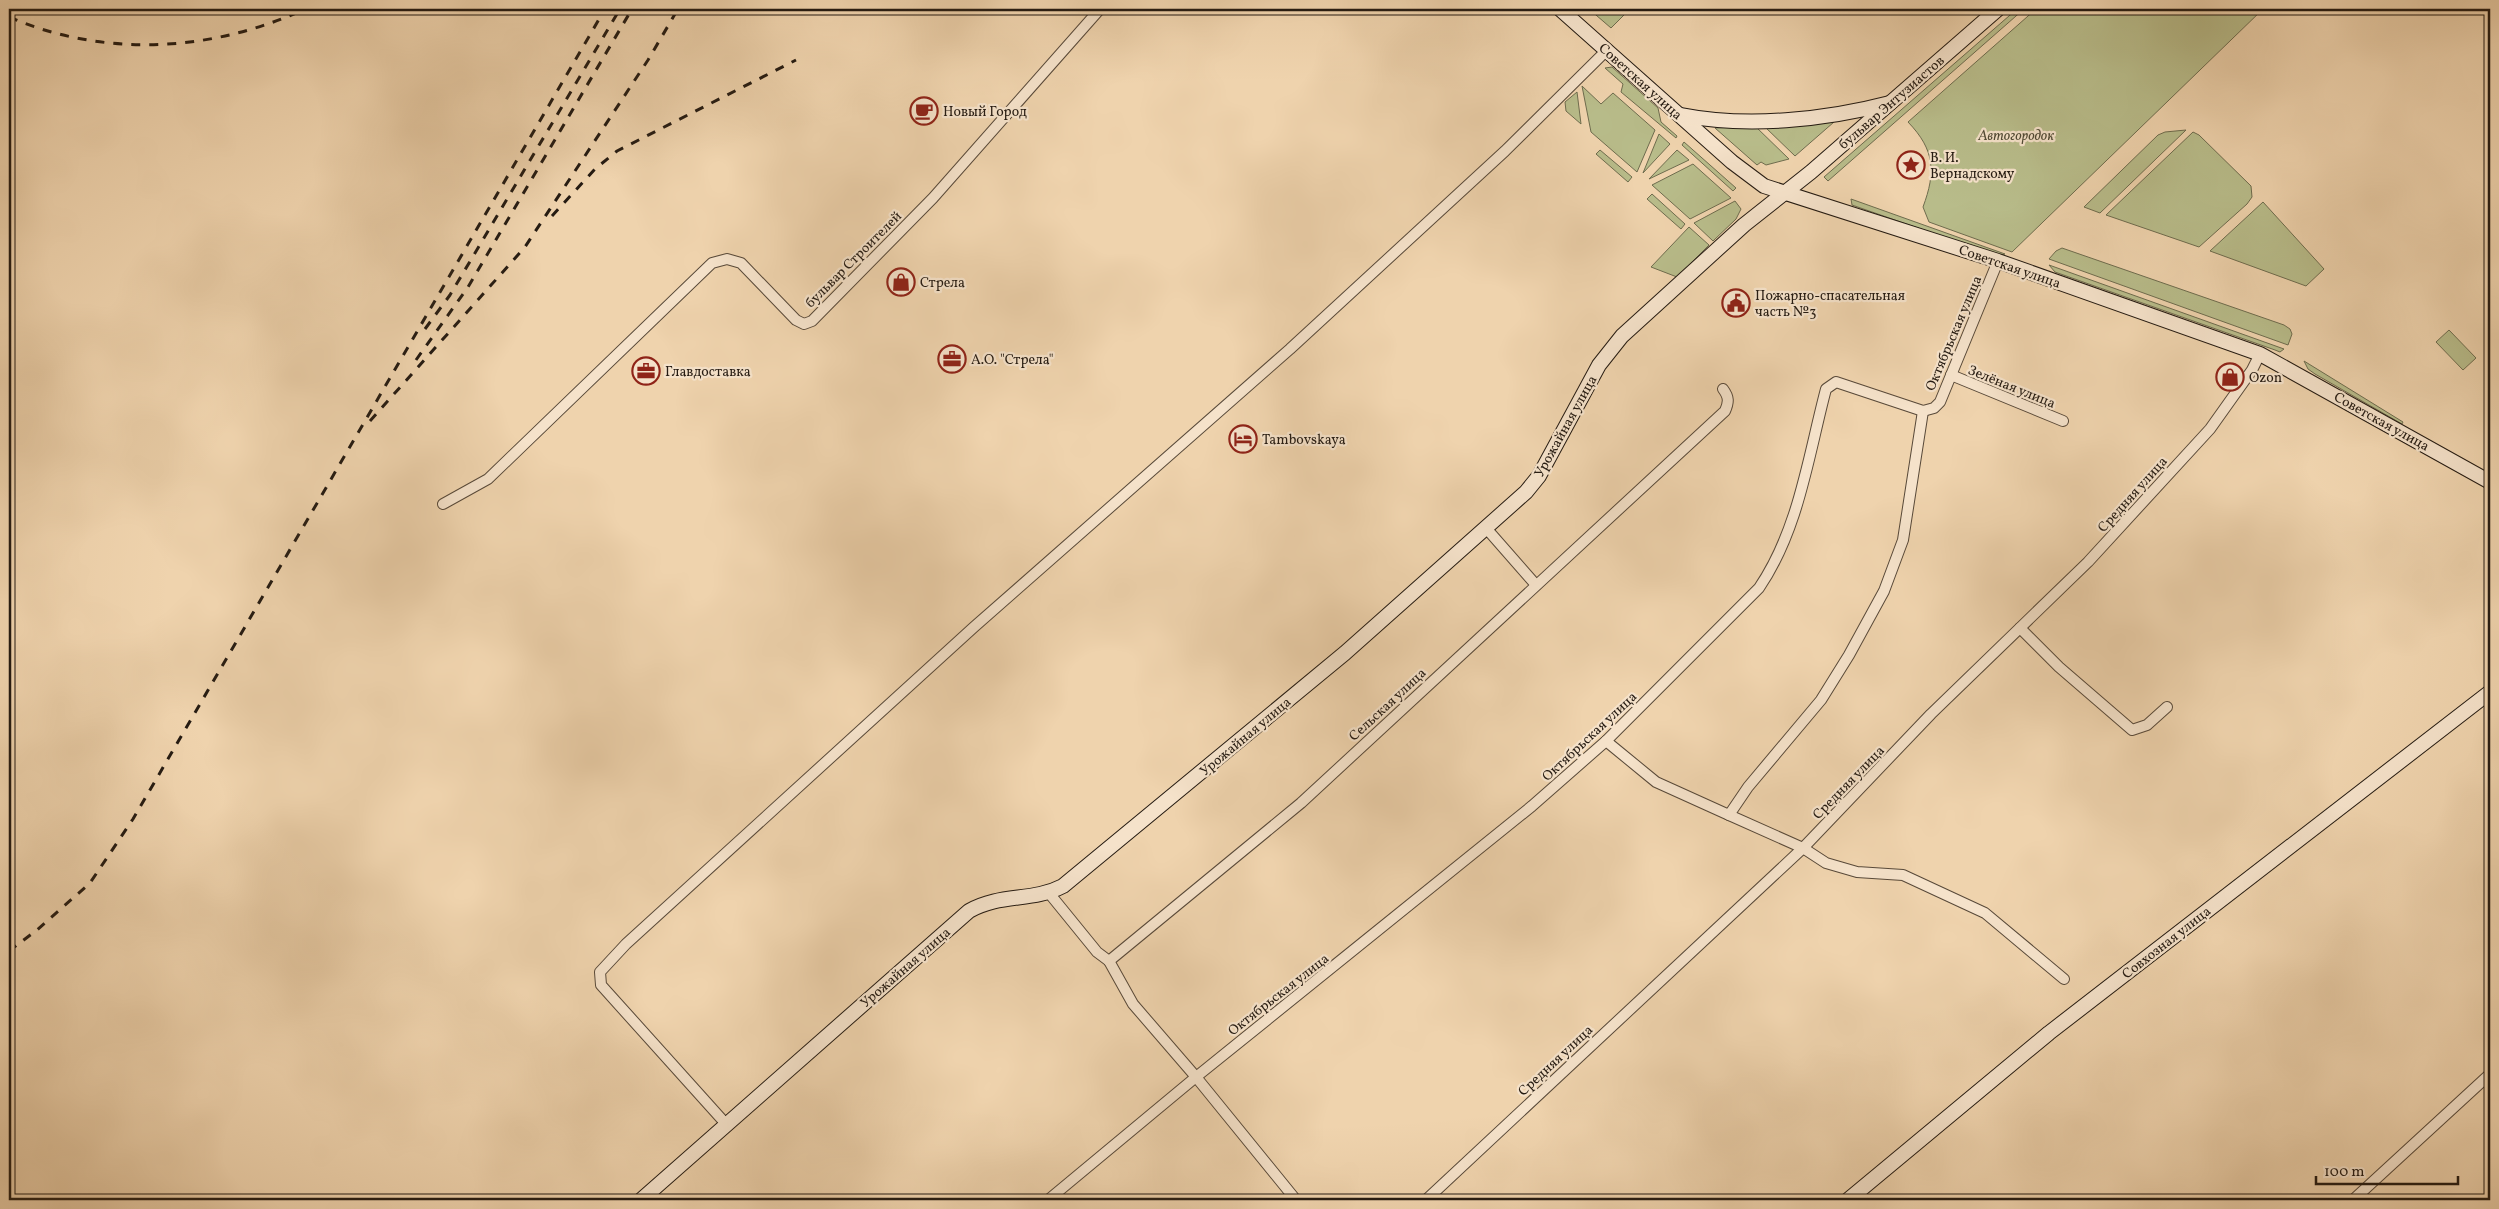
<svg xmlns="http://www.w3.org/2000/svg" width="2499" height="1209" viewBox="0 0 2499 1209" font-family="Vollkorn,serif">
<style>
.green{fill:#b8bc8a;stroke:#6e6c4e}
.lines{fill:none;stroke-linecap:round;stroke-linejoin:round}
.street-casing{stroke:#584939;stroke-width:12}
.secondary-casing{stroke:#251b12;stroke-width:16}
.street{stroke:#f5e2ca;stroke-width:10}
.secondary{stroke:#f5e2ca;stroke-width:14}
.rail{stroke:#251b12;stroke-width:3;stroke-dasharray:9 9;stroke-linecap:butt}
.labels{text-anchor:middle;stroke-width:4.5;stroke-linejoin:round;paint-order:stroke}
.street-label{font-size:14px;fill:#251b12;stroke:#f5e2ca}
.poi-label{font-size:14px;fill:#251b12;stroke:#f5e2ca;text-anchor:start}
.park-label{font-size:14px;font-style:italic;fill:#514b36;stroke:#f5e2ca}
</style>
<rect width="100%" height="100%" fill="#efd3ad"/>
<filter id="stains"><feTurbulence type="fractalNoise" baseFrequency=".004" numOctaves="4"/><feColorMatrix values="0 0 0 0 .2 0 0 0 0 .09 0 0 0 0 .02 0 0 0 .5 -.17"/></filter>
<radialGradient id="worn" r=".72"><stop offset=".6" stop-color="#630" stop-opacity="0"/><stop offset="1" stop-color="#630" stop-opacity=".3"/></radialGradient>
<g class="green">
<path d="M1589,9H1617L1624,15L1611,28Z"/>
<path d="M2017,9H2024L1828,181L1824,177Z"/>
<path d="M2036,9H2263L2012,252L1929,222L1923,207C1936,172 1935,150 1908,122Z"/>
<path d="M1612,67L1658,108L1661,122L1677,136L1676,138L1621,92L1623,84L1605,68Z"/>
<path d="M1582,86L1601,104L1613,93L1655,130L1637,172L1591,132Z"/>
<path d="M1577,92L1581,124L1566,111L1565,102Z"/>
<path d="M1834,122L1795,156L1765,127Z"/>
<path d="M1755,126L1789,159L1766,165L1761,162L1757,165L1715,128Z"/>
<path d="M2186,130L2100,213L2084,207L2158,135L2165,132Z"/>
<path d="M2193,132L2199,135L2251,186L2252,197L2247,204L2199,247L2106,215Z"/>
<path d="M1659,134L1670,144L1643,173Z"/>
<path d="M1684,142L1736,188L1733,191L1682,145Z"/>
<path d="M1600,150L1632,177L1628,182L1596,154Z"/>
<path d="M1677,150L1689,160L1649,179Z"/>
<path d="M1693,164L1731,198L1690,219L1652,185Z"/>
<path d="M1652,194L1685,224L1681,229L1647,199Z"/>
<path d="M1851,199L2005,254L1998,256L1852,205Z"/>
<path d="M1735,201L1741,209L1736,219L1713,241L1694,223Z"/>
<path d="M2263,202L2324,269L2306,286L2210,251Z"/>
<path d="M1689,227L1709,245L1677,277L1651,267Z"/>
<path d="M2062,248L2284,325L2290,329L2292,334L2288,345L2049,259L2056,251Z"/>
<path d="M2049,265L2284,349L2280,352L2275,350L2055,272Z"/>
<path d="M2449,330L2476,358L2463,370L2436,342Z"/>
<path d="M2304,361L2403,422L2402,424L2315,374L2308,369Z"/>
</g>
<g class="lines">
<g class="street-casing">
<g id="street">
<path d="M1951,375L2063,421"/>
<path d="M443,504L488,479L712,263L727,259L741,263L796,320L804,324L812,321L933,198L1100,9"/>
<path d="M1486,528L1536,585"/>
<path d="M2020,628L2059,667L2132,730L2147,725L2167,707"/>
<path d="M1606,741L1656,782L1729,815L1748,787L1821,700L1849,655L1884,591L1903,540L1923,411"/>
<path d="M1729,815L1803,848L1826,863L1857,872L1903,875L1985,913L2064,979"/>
<path d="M1049,893L1097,952L1109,961L1301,803L1725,411C1729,402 1729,397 1723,389"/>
<path d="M1109,961L1133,1004L1196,1077L1296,1200"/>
<path d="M726,1124L601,985L600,972L626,944L974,627L1290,349L1505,151L1607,50"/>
<path d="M1048,1200L1196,1077L1532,806L1606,741L1759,588C1799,529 1808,457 1826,389L1836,382L1923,411L1934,408L1940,402L1998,261"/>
<path d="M1426,1200L1803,848L1931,714L2088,562L2210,429L2252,370L2260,354"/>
<path d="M2353,1200L2490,1074"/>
</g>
</g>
<g class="secondary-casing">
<g id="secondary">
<path d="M1560,9L1732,162L1764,186L1998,261L2260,354L2490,482"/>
<path d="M1681,115C1747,128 1825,120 1890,103"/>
<path d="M641,1200L969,911C1001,893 1032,902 1063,886L1345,653L1526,492L1539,476L1599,365L1622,336L1744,225L1811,172L1998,9"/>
<path d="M1848,1200L2049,1033L2490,692"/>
</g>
</g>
<use href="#street" class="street"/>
<use href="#secondary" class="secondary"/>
<g class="rail">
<path d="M9,17C104,58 212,52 305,9"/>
<path d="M552,216L595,169L617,151L796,60"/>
<path d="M425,329L450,295L620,9"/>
<path d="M416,360L468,287L632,9"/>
<path d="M370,421L525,247L648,60L678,9"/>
<path d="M9,951L37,930L90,883L133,819L605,9"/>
</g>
</g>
<defs>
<g id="cafe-ring" transform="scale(1.4375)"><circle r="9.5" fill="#f5e2ca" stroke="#8f2418" stroke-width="1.5"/><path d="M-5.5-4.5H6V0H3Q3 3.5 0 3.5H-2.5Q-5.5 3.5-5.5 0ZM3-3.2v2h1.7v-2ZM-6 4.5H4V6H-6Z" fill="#8f2418"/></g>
<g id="sight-ring" transform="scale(1.4375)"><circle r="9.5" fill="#f5e2ca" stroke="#8f2418" stroke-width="1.5"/><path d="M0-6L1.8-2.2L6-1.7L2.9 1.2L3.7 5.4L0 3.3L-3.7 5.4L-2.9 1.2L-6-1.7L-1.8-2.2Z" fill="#8f2418"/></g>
<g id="shop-ring" transform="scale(1.4375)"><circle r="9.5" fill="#f5e2ca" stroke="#8f2418" stroke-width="1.5"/><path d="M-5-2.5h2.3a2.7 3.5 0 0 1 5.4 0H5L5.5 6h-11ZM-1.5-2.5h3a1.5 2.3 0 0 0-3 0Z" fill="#8f2418"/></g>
<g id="civic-ring" transform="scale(1.4375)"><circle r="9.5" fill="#f5e2ca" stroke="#8f2418" stroke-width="1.5"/><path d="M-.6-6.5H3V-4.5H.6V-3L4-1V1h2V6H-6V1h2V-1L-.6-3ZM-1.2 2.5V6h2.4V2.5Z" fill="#8f2418"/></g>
<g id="office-ring" transform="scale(1.4375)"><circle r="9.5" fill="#f5e2ca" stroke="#8f2418" stroke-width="1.5"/><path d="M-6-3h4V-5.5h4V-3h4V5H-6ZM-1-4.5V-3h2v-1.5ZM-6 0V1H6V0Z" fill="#8f2418"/></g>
<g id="hotel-ring" transform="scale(1.4375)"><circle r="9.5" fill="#f5e2ca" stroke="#8f2418" stroke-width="1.5"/><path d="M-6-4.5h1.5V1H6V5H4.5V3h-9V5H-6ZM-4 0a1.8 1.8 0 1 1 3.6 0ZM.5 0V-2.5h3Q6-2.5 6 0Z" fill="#8f2418"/></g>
</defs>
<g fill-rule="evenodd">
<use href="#cafe-ring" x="924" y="111"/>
<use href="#sight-ring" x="1911" y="165"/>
<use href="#shop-ring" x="901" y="282"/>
<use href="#civic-ring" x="1736" y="303"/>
<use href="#office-ring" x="952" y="359"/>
<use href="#office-ring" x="646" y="371"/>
<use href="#shop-ring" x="2230" y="377"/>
<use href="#hotel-ring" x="1243" y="439"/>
</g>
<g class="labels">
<g class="street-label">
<text transform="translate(1641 81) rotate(42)" y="5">Советская улица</text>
<text transform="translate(1891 102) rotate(-41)" y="5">бульвар Энтузиастов</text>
<text transform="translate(853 259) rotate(-45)" y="5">бульвар Строителей</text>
<text transform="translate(2010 266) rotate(19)" y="5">Советская улица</text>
<text transform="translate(1953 333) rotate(-67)" y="5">Октябрьская улица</text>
<text transform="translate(2012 386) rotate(22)" y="5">Зелёная улица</text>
<text transform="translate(2382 421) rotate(29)" y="5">Советская улица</text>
<text transform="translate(1565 426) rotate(-61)" y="5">Урожайная улица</text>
<text transform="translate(2132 494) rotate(-48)" y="5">Средняя улица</text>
<text transform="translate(1387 704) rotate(-43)" y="5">Сельская улица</text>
<text transform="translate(1245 736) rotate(-40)" y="5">Урожайная улица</text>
<text transform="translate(1589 736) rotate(-43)" y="5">Октябрьская улица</text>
<text transform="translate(1848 782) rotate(-46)" y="5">Средняя улица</text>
<text transform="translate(2166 942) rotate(-38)" y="5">Совхозная улица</text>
<text transform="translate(905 967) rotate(-41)" y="5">Урожайная улица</text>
<text transform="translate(1278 994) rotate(-38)" y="5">Октябрьская улица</text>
<text transform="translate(1555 1060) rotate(-43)" y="5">Средняя улица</text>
</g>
<g class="poi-label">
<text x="943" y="116">Новый Город</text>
<text x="1930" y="162">В. И.<tspan x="1930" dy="16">Вернадскому</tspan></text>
<text x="920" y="287">Стрела</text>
<text x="1755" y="300">Пожарно-спасательная<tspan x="1755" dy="16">часть №3</tspan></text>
<text x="971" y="364">А.О. "Стрела"</text>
<text x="665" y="376">Главдоставка</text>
<text x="2249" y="382">Ozon</text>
<text x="1262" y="444">Tambovskaya</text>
</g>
<g class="park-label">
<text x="2016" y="140">Автогородок</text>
</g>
</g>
<rect width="2499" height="1209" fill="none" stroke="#efd3ad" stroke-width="30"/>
<rect x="10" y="10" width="2479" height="1189" fill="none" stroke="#251b12" stroke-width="2.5"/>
<rect x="15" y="15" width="2469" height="1179" fill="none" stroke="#251b12"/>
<path d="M2316 1176v8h142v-8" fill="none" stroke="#251b12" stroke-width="2.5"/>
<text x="2324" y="1176" font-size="15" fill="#251b12" stroke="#f5e2ca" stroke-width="4" paint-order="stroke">100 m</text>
<rect width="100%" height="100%" filter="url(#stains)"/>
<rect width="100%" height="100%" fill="url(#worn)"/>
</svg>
